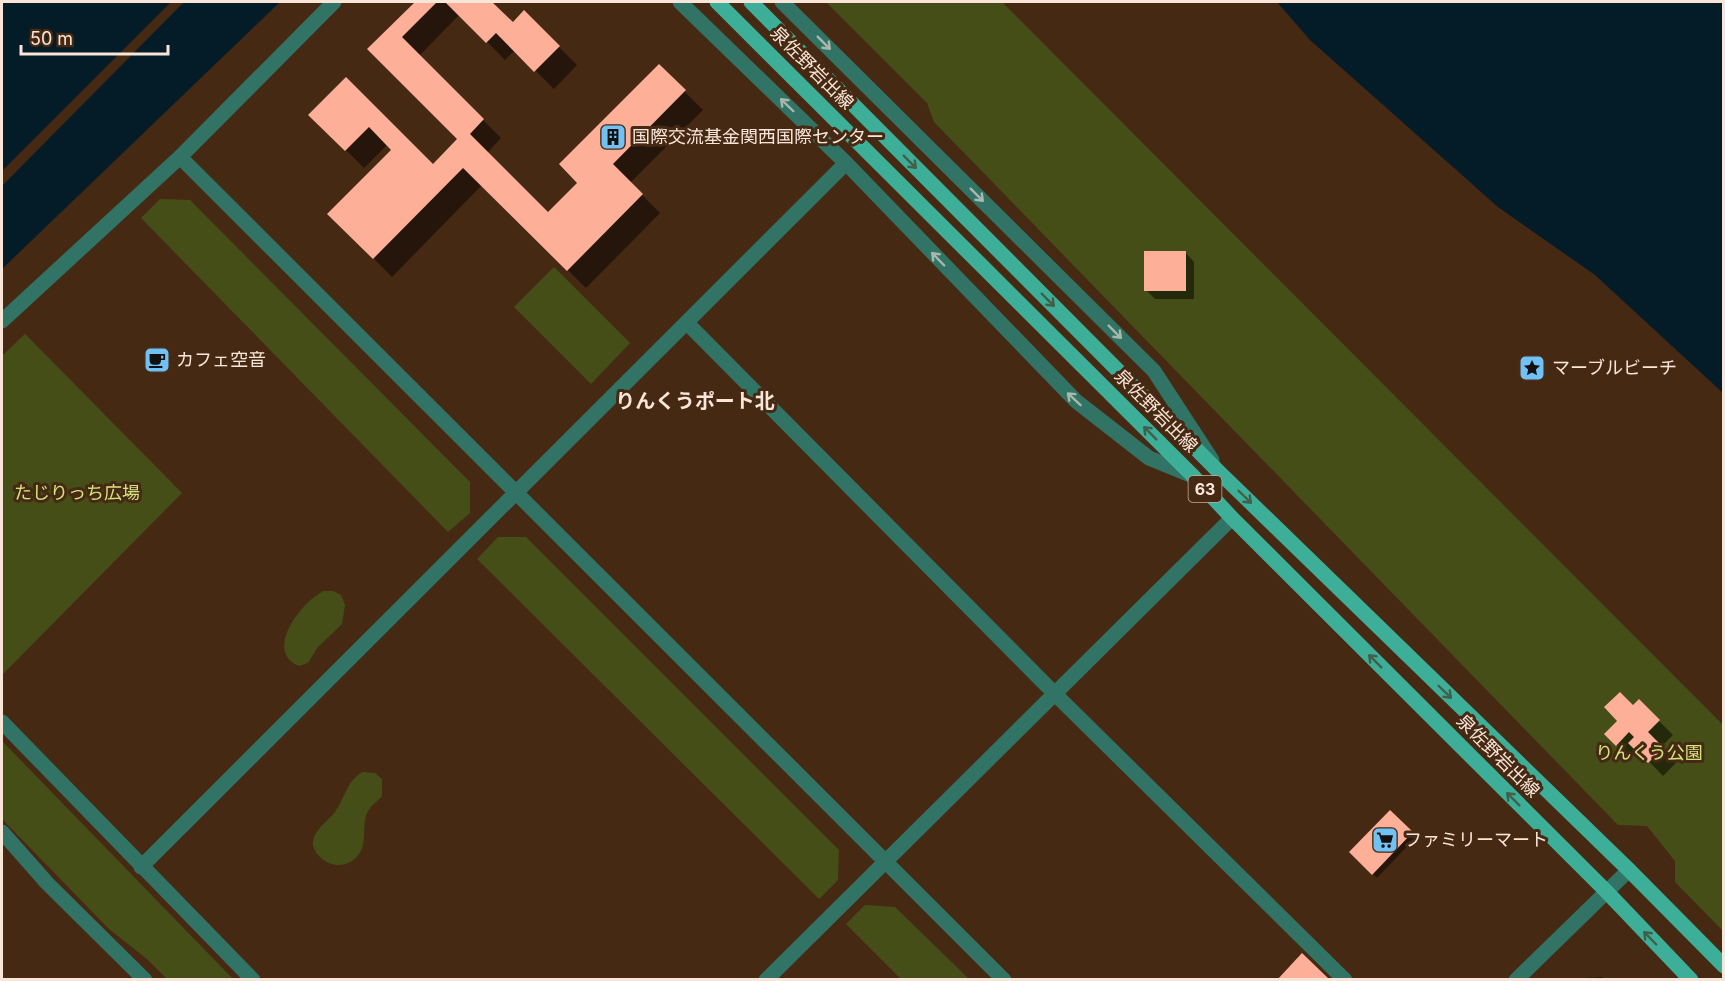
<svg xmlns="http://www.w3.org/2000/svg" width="1725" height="981" viewBox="0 0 1725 981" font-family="Inter,'Noto Sans JP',sans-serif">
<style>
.green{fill:#464e18}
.water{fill:#041b28}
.pier{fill:#462913}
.shadow{fill:#0007}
.building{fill:#fdaf98}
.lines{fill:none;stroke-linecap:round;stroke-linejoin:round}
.minor{stroke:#317365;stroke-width:15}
.major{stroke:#3daf99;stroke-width:15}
.oneway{stroke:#a9b8ab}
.oneway2{stroke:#425f49}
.labels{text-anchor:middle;stroke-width:6;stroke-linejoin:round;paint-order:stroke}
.shield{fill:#462913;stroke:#c3ad9e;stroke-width:1.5}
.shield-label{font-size:16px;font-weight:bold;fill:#f9e6d9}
.street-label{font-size:18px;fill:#f9e6d9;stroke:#462913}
.poi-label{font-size:18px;fill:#f9e6d9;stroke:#462913;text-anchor:start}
.park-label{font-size:18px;fill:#d2e37e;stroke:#462913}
.neighbourhood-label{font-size:20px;font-weight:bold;fill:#f9e6d9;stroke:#462913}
</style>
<rect width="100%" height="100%" fill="#462913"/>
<g class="green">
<path d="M826,2H1002L1723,725V931L1675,882V861L1647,826L1618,825L934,122L927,103Z"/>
<path d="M160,199L190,200L470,482V513L448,532L141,218Z"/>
<path d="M554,267L630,343L591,384L514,307Z"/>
<path d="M25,334L182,493L2,675V356Z"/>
<path d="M498,537H526L839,850L838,880L819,899L477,559Z"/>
<path d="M324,591H333L341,595L345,605L342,624L317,648L308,663L299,666C263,651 302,601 324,591Z"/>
<path d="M2,740L3,742L233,979H167L147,959L109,929L2,819Z"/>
<path d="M363,772L375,773L382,779V796C378,801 370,806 367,813C363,823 365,835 363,845C358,865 335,872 320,857C316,853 312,847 313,841C315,829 328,821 335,812C345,798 347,780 363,772Z"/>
<path d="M865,905L895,907L969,979H901L846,924Z"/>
</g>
<g class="water">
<path d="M2,2H280L2,269Z"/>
<path d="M1277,2H1723V393L1595,275L1498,207L1310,40Z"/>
</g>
<path class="pier" d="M171,2H184L2,186V171Z"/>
<g class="shadow">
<path d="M417,2H490L513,24L524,12L577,65L554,89L515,50L505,60L460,14L419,56L501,138L487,153L548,214L579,183L659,66L703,110L630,183L660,213L586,288L482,185L392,277L330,214L393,150L388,144L364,168L311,115L346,79L433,166L459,139L369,49Z"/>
<path d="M1185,252L1194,262V299H1155L1146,290Z"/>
<path d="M1639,701L1673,735L1661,747L1676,763L1663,776L1638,750L1630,758L1606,734Z"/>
<path d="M1390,812L1416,837L1377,878L1351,852Z"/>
<path d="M1602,977L1604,980H1583L1584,978Z"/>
</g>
<g class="building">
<path d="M415,2H437L402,37L484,119L470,134L548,212L577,183L559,164L659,64L686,90L613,164L643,194L567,271L463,168L373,259L327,214L391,150L369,127L345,151L308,115L346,77L433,164L457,139L367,49Z"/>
<path d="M445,2H492L513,22L524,10L560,46L534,72L496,33L486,43Z"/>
<rect x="1144" y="251" width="42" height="40"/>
<path d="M1620,692L1633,705L1639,699L1660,720L1648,732L1664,748L1648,763L1628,743L1634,737L1629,732L1616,746L1604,734L1617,721L1604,707Z"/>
<path d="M1390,810L1413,832L1372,875L1349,852Z"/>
<path d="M1302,953L1330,980H1277Z"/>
</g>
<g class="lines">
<g class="minor">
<path d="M680,2L846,163L1076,401L1149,458L1193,476"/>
<path d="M782,2L1154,371L1212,460"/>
<path d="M180,157L1004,980"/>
<path d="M2,321L180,157L334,2"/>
<path d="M687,323L1055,694L1345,980"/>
<path d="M2,722L253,980"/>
<path d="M2,832L47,883L145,980"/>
<path d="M141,867L846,163"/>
<path d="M766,980L1232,518"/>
<path d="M1516,980L1629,870"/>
</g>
<g class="major">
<path d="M717,2L1193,476L1232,518L1606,891L1691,980"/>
<path d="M751,2L1220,473L1629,870L1724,966"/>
</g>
</g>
<defs><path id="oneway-shaft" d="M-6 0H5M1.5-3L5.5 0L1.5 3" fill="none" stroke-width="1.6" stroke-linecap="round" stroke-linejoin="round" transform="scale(1.5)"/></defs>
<g class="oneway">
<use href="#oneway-shaft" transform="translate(824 43) rotate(45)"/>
<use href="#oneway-shaft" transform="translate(787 105) rotate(-136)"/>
<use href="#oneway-shaft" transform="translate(977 195) rotate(45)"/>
<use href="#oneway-shaft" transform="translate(938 259) rotate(-134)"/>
<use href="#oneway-shaft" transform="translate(1115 332) rotate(45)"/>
<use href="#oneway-shaft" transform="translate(1074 399) rotate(-137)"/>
</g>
<g class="oneway2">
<use href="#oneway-shaft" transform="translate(910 162) rotate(45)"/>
<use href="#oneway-shaft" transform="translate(1048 300) rotate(45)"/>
<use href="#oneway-shaft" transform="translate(1150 433) rotate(-135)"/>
<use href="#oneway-shaft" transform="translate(1245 497) rotate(44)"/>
<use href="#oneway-shaft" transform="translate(1375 661) rotate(-135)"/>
<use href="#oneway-shaft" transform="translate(1445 692) rotate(44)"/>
<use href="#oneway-shaft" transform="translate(1513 799) rotate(-135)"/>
<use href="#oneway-shaft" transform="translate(1650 938) rotate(-134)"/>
</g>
<defs>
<g id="building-square" transform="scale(1.35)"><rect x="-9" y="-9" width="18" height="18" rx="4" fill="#70c2f4" stroke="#462913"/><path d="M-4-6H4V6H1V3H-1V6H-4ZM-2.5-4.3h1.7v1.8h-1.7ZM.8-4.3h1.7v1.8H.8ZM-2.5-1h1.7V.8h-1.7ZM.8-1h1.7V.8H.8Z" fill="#111"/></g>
<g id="cafe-square" transform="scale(1.35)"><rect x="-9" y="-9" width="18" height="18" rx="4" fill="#70c2f4" stroke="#462913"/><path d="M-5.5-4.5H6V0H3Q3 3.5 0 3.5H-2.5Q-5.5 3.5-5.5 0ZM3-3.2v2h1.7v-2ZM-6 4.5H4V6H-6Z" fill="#111"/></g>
<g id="sight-square" transform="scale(1.35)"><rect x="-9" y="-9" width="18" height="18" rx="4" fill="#70c2f4" stroke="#462913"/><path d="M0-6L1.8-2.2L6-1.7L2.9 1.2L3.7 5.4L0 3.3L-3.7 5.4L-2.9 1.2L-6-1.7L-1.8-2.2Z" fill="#111"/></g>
<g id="supermarket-square" transform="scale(1.35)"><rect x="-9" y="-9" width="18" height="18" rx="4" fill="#70c2f4" stroke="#462913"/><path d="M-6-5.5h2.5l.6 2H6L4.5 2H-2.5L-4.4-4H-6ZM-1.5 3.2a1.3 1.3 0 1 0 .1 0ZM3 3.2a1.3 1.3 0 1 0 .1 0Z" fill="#111"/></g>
</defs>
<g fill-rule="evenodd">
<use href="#building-square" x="613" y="137"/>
<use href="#cafe-square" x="157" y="360"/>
<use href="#sight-square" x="1532" y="368"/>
<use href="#supermarket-square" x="1385" y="840"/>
</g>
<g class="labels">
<rect class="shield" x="1188.5" y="476" width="33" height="26" rx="4.5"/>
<g class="shield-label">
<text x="1205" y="495">63</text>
</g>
<g class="street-label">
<text transform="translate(812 68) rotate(45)" y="6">泉佐野岩出線</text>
<text transform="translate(1156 411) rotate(45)" y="6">泉佐野岩出線</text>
<text transform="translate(1498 756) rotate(45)" y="6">泉佐野岩出線</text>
</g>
<g class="poi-label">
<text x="632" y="143">国際交流基金関西国際センター</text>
<text x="176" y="366">カフェ空音</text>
<text x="1552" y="374">マーブルビーチ</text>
<text x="1404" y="846">ファミリーマート</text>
</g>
<g class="park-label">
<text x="77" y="499">たじりっち広場</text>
<text x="1649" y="759">りんくう公園</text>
</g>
<g class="neighbourhood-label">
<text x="695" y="408">りんくうポート北</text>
</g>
</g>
<rect width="1725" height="981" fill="none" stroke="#f9e6d9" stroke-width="6"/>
<path d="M21 45v9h147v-9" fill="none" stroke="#f9e6d9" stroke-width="3"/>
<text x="30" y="45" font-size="18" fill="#f9e6d9" stroke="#462913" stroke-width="4.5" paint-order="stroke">50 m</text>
</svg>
